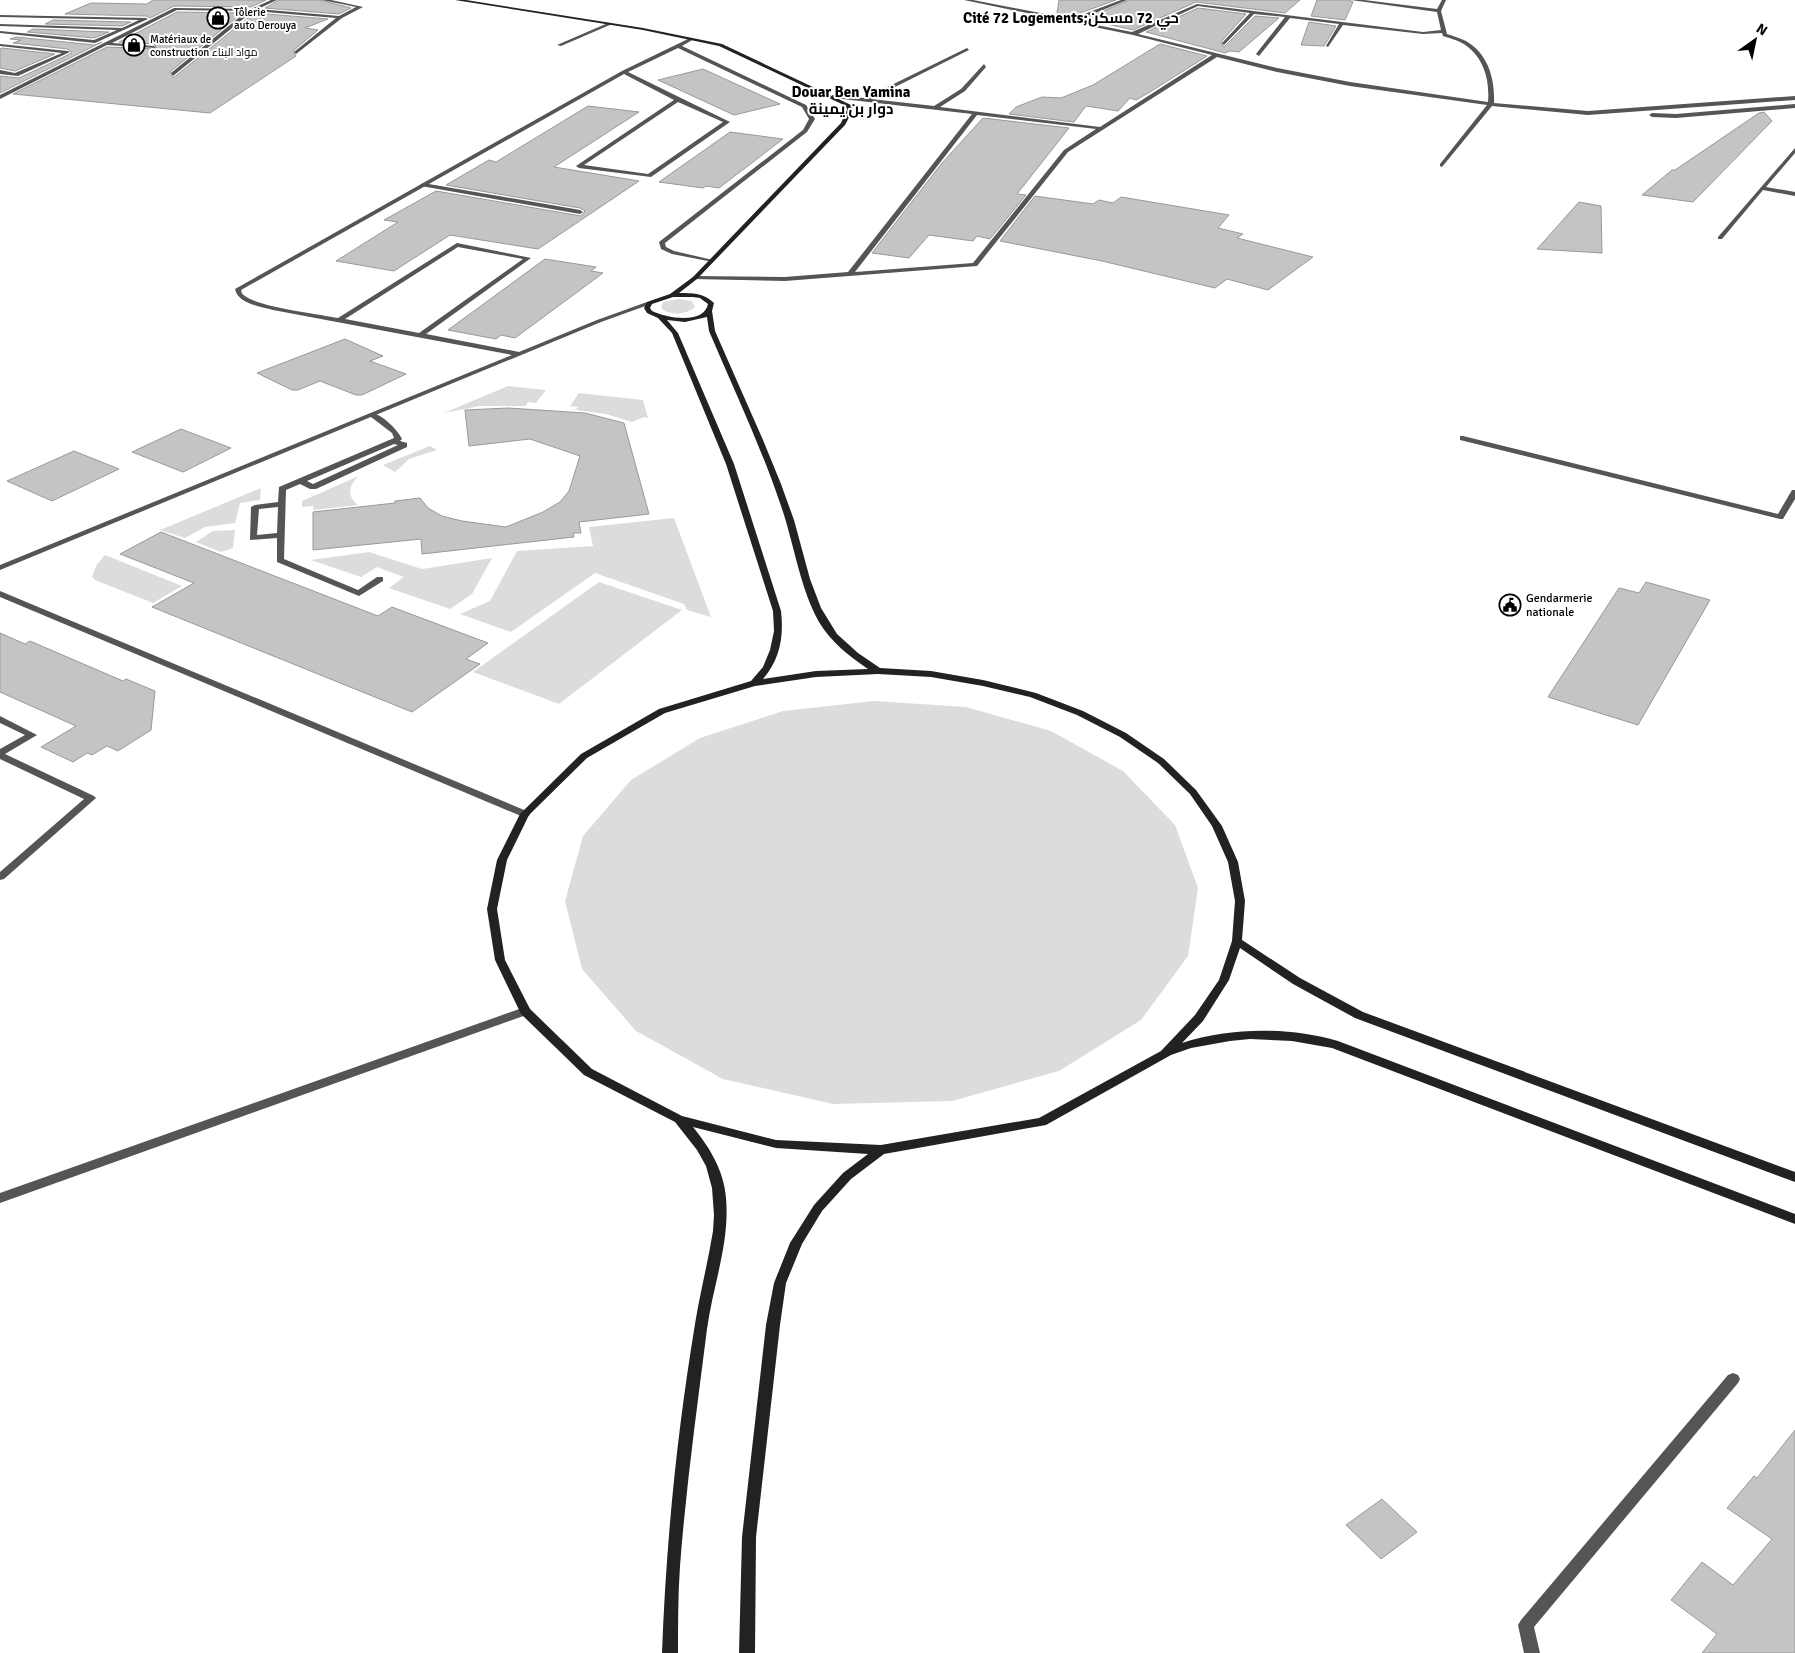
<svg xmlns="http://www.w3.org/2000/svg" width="1795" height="1653" viewBox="0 0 1795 1653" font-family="Signika,Cairo,sans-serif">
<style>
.green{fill:#dcdcdc}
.building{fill:#c4c4c4;stroke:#999}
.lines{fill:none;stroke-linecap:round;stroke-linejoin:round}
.lane{fill:#555;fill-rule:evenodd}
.street{fill:#555;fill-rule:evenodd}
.secondary{fill:#222;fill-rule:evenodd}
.labels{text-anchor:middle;stroke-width:4;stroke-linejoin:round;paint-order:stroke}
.far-poi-label{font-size:11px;fill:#000;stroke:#fff;text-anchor:start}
.poi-label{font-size:12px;fill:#000;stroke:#fff;text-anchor:start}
.far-district-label{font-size:15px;font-weight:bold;fill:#000;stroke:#fff}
</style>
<rect width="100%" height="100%" fill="#fff"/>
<g class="green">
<path d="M679,299L692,301L695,307C686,315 670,316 661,308L663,302Z"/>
<path d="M508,386L546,390L536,403L528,402L526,406H480L444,413Z"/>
<path d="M579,393L643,400L648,418L644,417L632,422L606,414L576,410L578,407L570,406Z"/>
<path d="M430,446L437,450L409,459L395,472L383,465Z"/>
<path d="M359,476C348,486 347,496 358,505L314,510L313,506L302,507V501Z"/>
<path d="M261,488L260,500L240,503L235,523L205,527L185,538L160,530Z"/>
<path d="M674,518L711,617L687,610L684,604L595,573L511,632L460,614L490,601L517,551L593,546L589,527Z"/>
<path d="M235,530L233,548L221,552L196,542L213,531Z"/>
<path d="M369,552L422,569L492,558L472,594L450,609L389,588L404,577L377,567L361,577L311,560Z"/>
<path d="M105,555L182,586L153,603L95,580L92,577L96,566Z"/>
<path d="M599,582L682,610L559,704L473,672Z"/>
<path d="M874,701L966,707L1051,731L1123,771L1175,825L1198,888L1188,956L1141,1020L1059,1071L952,1101L833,1104L723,1079L636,1031L582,969L565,901L583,836L631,780L700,738L783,711Z"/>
</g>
<g class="building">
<path d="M153,0H266L251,7L174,6L150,18L146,16L65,14L91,3L147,4Z"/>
<path d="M279,0H320L351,8L339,14L265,8Z"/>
<path d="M1059,0H1116L1072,16L1057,13Z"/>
<path d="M1129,0H1300L1285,13L1196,2L1133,30L1085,19Z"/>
<path d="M1317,0H1349L1353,2L1345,20L1311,16Z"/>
<path d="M1198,8L1246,14L1221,42L1224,47L1255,16L1279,18L1239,52L1230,51L1225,53L1146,32Z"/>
<path d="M177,12L242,13L170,72L173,78L254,13L328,19L305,28L318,30L293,51L296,56L210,113L13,94L107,47L157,49L154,44L119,42Z"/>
<path d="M53,20L131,22L122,26L45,24Z"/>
<path d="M1309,22L1336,26L1324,46L1301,45Z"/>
<path d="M33,29L109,32L94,38L27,32Z"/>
<path d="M16,37L95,45L102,42L0,93V76L19,78L72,53L68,49L13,43L21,40L10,39Z"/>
<path d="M1160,44L1207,56L1150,92L1136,100L1130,98L1118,111L1086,106L1074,122L1009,114L1016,107L1042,97L1061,98L1093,85Z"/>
<path d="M2,48L55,54L15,71L0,68V49Z"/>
<path d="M703,69L780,104L734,115L658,80Z"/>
<path d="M588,106L639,112L554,167L639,181L538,249L450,235L394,271L336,261L398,222L384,220L436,191L581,216L585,211L580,208L446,185L489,160L496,162Z"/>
<path d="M1764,112L1772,121L1693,202L1642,195L1672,170H1675L1759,113Z"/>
<path d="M983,118L1069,128L1017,194L1026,195L990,239L977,236L973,241L929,235L909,258L872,253L942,163Z"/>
<path d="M730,132L783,139L719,188L706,186L703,188L659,182Z"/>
<path d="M1035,196L1093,204L1099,200L1113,203L1121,197L1229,215L1218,228L1243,234L1237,238L1313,257L1268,290L1227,279L1215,288L1102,261L1000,241Z"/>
<path d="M1579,202L1601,206L1602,253L1537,249Z"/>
<path d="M545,259L596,267L591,271L603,273L515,338L501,335L496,339L448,330Z"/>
<path d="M345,339L383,356L370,361L406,374L362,395H356L320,381L298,390H292L257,373Z"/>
<path d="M508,408L585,413L624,423L649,514L579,522L581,533H573L574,537L422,554L421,539L313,550V512L395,503V501L420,498L428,508L442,516L462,521L506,527L543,512L560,502L569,491L580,456L530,439L469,446L465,410Z"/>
<path d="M181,429L231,448L183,472L132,452Z"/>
<path d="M74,451L119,469L52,501L7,481Z"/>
<path d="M161,532L378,616L392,607L488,643L466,659L480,664L412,712L152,607L194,583L120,554Z"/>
<path d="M1646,582L1710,600L1638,725L1548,697L1619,588L1639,593Z"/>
<path d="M0,633L25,644L30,641L123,681L126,679L155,691L151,730L118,751L107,746L92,755L87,753L73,762L41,747L76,726L0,692Z"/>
<path d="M1795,1430V1653H1702L1717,1634L1671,1600L1702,1562L1733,1585L1772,1539L1727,1508L1754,1476L1757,1478Z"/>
<path d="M1382,1499L1417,1532L1381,1559L1346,1525Z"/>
</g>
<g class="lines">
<g class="lane">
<path d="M0,15L146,18L148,19L95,43L0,33V31L94,40L117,30L0,26V24L122,28L139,20L0,17Z"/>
<path d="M0,44L68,51L70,52L18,76L0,74V70L15,73L62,53L0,46Z"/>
<path d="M423,183L580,210L583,212L580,214L421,186L420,185Z"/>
<path d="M371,413C381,413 398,430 402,439L400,441L407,443V447L316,489H310L300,484L286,490L284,559L358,590L377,577H383V581L359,596L277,562V538L250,540L251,507L255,505L278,502L279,487L394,438L392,433L371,417ZM394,444L398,445L313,484L307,481ZM278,507L277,533L257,535L259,509Z"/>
</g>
<g class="street">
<path d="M271,0H277L258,9L339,16L356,7L322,0H331L363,7L342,18L296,54L294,52L336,18L253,11L173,76L171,73L247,11L177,10L112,43L154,46L156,48L107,45L0,99V95L174,8L251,9Z"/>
<path d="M964,0H973L1071,19L1121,0H1127L1076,21L1132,32L1197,4L1423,32L1441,30L1437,12L1351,0H1364L1437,9L1442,0H1446L1441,11L1447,34C1453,36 1460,38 1466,41C1488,54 1495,78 1494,103L1588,111L1795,96V100L1588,115L1492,106L1442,167L1440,166V164L1487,105L1350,86L1277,72L1217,57L1068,152L977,266L785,281L693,279L692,278L695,276L785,277L848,272L972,114L834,98L832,97V95L865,98L967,48L969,50L871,99L934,106L961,89L984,64L986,67L965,91L940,107L1100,127L1212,55L1133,35ZM1198,6L1250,13L1222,43L1224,45L1254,14L1285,17L1256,54L1259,56L1290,18L1339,24L1326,46L1328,47L1343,25L1423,34L1442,33L1443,36C1449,38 1457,40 1462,43C1483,55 1490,79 1488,102L1350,82L1277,68L1138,34ZM977,115L1096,129L1064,150L973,263L855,272Z"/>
<path d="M608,23L612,24L561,46L557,45Z"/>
<path d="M690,38L694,39L682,46L806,105L815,119L807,132L665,243L666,247L674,251L713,260V262L672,254L661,249L659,242L803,130L809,119L802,107L678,48L628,72L730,122L651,177L579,168L576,166L674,100L624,74L241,290C242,294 242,294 245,296C259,307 318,314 338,318L457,243L531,258L426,334L519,352L597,320L647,302H651V304L601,322L0,570V565L512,355L273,310C260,306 238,304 235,289L622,71ZM678,102L723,122L648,174L584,165ZM458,247L523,259L419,333L345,319Z"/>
<path d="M1795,104V108L1676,118L1652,117L1649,115L1652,113L1676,114Z"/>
<path d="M1795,148V153L1766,187L1795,192V196L1763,190L1722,239H1718V237Z"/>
<path d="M1460,436H1463L1778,514L1792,490H1795V499L1783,519H1780L1460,440Z"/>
<path d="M0,591L529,812L530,814L529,816H521L0,597Z"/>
<path d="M0,716L37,735L5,754L94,796L96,798L4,879L0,880V872L84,799L0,759V749L25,735L0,723Z"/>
<path d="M525,1007L529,1008L531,1011L529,1014L0,1203V1193Z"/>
<path d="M1733,1373L1738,1375L1740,1379L1738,1383L1534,1627L1540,1653H1524L1518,1625L1521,1620L1728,1375Z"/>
</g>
<path class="secondary" d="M455,0H466L643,28L722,44L851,105L853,110L845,125L697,279L679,293C693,293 704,293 714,303L712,311L715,331L763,440L781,484L794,520L810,579L821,608L837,634L858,653L880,668L931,671L983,680L1036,693L1083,711L1126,733L1164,759L1196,790L1222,826L1238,862L1245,901L1242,940L1300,978L1363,1012L1795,1172V1182L1355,1018L1293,984L1240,948L1229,980L1203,1021L1182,1043C1231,1027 1289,1027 1338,1041L1795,1214V1224L1332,1048L1292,1041L1250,1039L1230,1041L1191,1048L1171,1055L1046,1125L884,1154L851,1179L822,1211L802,1244L786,1283L780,1325L756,1537L755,1653H739L742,1537L766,1325L774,1283L790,1243L814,1205L843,1173L868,1154L776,1148L693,1127C710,1148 724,1171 726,1198C730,1243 713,1285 707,1329C697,1408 686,1487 680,1566C678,1595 678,1624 678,1653H662C666,1543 677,1433 695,1324C700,1293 708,1262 713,1231L714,1215L712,1188L706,1166L697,1150L675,1122L584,1075L521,1014L495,960L487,909L497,860L520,814L581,754L659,709L751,681L763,667L770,650L774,631L773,611L726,464L672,333L658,318L647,313L644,308L647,302L670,294L693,277L841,123L847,110L846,106L719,46L643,30ZM673,297H693L700,298L708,304C704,325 666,318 652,311L650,308L652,304ZM707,317L709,331C733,388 760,444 780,503C794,542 799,586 819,622C831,642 849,656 868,669L816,671L763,679C780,659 784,637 781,611L734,464L678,333L667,320L685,322ZM878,674L931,677L983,686L1030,697L1077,715L1120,737L1158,763L1190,794L1212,826L1228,862L1235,901L1232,941L1219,980L1195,1015L1161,1051L1039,1118L881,1145L776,1140L682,1116L592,1069L530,1009L505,960L497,909L507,860L529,815L587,758L665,713L755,686L816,677Z"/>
</g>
<defs>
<g id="shop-ring" transform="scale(1.125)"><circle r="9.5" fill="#fff" stroke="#000" stroke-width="1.5"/><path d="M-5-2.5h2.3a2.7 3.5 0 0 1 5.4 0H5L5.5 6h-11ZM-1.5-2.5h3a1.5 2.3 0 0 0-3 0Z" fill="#000"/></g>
<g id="civic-ring" transform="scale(1.125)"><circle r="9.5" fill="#fff" stroke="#000" stroke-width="1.5"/><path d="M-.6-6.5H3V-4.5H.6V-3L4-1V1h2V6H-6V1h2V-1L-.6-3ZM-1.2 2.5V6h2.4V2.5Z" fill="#000"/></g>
</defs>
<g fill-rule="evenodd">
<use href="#shop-ring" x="218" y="18"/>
<use href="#shop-ring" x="134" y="45"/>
<use href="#civic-ring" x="1510" y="605"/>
</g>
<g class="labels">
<g class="far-poi-label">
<text x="234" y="16">Tôlerie<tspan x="234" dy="13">auto Derouya</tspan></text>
<text x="150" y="43">Matériaux de<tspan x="150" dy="13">construction مواد البناء</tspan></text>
</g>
<g class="poi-label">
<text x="1526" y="602">Gendarmerie<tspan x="1526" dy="14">nationale</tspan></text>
</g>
<g class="far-district-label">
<text x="1071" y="23">Cité 72 Logements;حي 72 مسكن</text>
<text x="851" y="97">Douar Ben Yamina<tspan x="851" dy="17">دوار بن يمينة</tspan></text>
</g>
</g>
<g transform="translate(1755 40) rotate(33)" stroke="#ffffff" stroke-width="4" paint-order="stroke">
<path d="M0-4L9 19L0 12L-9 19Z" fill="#000000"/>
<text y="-8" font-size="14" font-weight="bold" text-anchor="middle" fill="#000000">N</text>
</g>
</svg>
